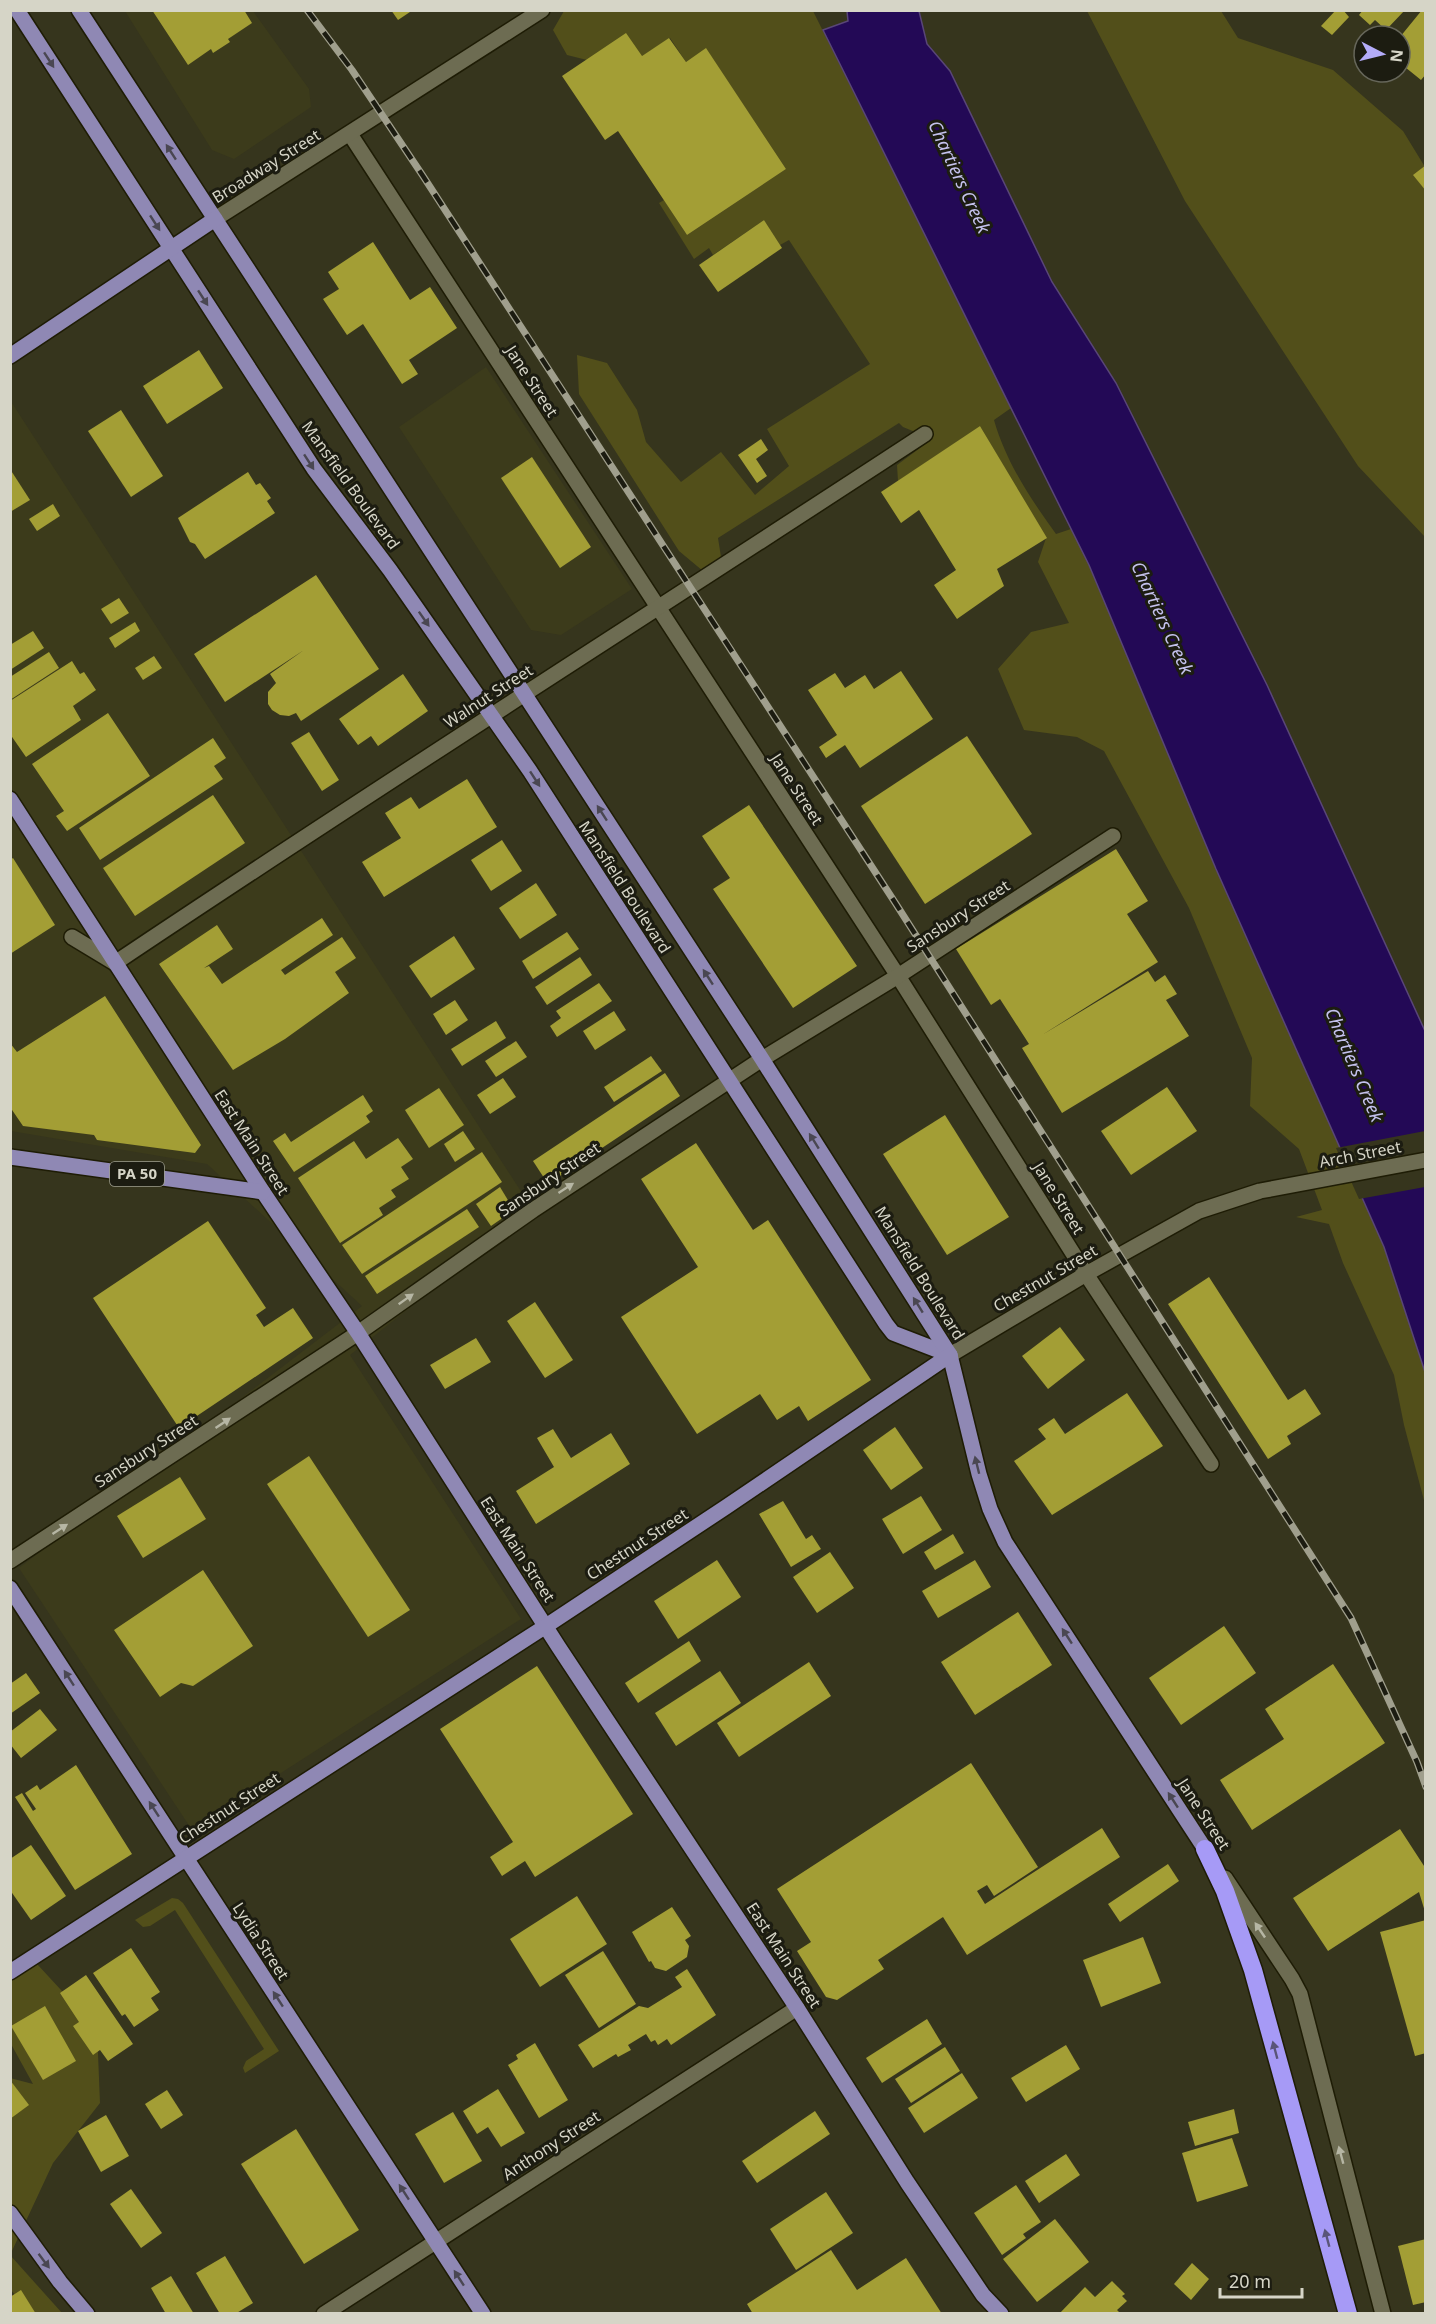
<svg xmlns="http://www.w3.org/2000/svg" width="1436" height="2324" viewBox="0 0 1436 2324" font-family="'Noto Sans',sans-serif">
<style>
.built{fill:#3c3b1b}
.green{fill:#524f1a}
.water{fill:#230956;stroke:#594678;stroke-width:1.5}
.pier{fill:#36351d}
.building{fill:#a39e35}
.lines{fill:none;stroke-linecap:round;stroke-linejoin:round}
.minor-casing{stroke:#1e1c05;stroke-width:18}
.major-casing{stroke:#1e1c05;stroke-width:18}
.highway-casing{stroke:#1e1c05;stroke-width:21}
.minor{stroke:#6d6c52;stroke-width:15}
.major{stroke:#8f88b4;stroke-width:15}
.highway{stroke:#a69af6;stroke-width:18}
.rail-casing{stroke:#a09f8d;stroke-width:7}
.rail{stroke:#1c1c11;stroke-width:4.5;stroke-dasharray:14;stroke-linecap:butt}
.oneway{fill:#4a4752}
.oneway2{fill:#b6b6a4}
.oneway3{fill:#5a5578}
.labels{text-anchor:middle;stroke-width:6;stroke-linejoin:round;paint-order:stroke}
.shield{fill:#1c1c11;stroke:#9e9e90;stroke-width:1.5}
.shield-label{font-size:15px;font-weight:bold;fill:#d6d5c7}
.street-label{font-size:16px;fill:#d6d5c7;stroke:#1c1c11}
.water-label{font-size:18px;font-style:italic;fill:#c4c1ed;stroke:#1c1c11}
</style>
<rect width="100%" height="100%" fill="#36351d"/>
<g class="built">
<path d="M125,11H253L309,89L311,107L234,159L212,150Z"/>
<path d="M486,367L632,589L561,635L531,630L399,427Z"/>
<path d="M10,400L533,1210L350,1355L521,1619L192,1830L19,1568L362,1306L207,1164L11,1131Z"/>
</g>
<g class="green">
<path d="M564,11H813L1011,408L994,420C1006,462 1030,498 1056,534L1071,529L1089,565L1216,869L1384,1247L1425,1372V1504L1404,1425L1394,1375L1343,1263L1329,1224L1296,1217L1322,1210L1299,1149L1250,1106L1252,1058L1189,908L1104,751L1077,737L1024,730L998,669L1031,632L1069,623L1038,562L1046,538L980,426L898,481L897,465L932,439L903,427L899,423L718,538L721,557L703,571L679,551L579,394L577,355L607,363L637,410L646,442L681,482L721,452L755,495L789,466L767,429L870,364L789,240L780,245L764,220L713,255L709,248L694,259L659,203L664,200L687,235L786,169L706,49L686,62L670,38L642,56L599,63L567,55L553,30Z"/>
<path d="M1087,11H1221L1238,38L1333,70L1403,131L1425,167V537L1358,466L1185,201Z"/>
<path d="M172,1898L178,1899L183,1903L279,2051L245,2073L243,2068L246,2061L264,2049L175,1910L150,1926L143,1927L135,1920Z"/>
<path d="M37,1964L97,2029L100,2103L53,2163L11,2253L10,2078L33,2084L11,2044L10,1981Z"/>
<path d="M10,2255L62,2313H29L11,2290Z"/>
</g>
<path class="water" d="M847,11H919L927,44L950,71L1052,282L1116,383L1267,685L1425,1031V1372L1384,1247L1216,869L1089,565L823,30L848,21Z"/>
<path class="pier" d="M1425,1131V1187L1359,1199L1336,1148Z"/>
<g class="building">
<path d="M152,10H244L252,23L228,39L230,42L213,53L211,49L188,65Z"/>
<path d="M391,10H413L398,20Z"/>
<path d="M1336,10H1343L1349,17L1332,35L1321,26Z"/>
<path d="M1363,10H1405L1386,30L1375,20L1370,25L1359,15Z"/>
<path d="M1422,10H1426V74L1421,80L1400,63V48L1404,44L1400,41V37Z"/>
<path d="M626,33L642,56L669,38L686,62L706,48L786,169L687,235L618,131L605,140L562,76Z"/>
<path d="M1426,165V191L1413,175Z"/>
<path d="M764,220L782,248L718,292L699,265Z"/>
<path d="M373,242L410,300L430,287L457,328L409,360L418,374L402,384L363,324L347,335L323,299L339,289L328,272Z"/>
<path d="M199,350L223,388L167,424L143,386Z"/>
<path d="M121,410L163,476L131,497L88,431Z"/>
<path d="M980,426L1047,538L997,569L1004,586L957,619L934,585L956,570L919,510L901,523L881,492Z"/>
<path d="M761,439L768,450L756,459L767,476L757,483L738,455Z"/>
<path d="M532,457L591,547L560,568L501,478Z"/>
<path d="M10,469L30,500L10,512Z"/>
<path d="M248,472L256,485L260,483L271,498L267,501L275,513L205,559L195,544L190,542L178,518Z"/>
<path d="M53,504L60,516L37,531L29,519Z"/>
<path d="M316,575L379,669L301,721L296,713L289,716L280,715L272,710L268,704V692L276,683L270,674L304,650L225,702L194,654Z"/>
<path d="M119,598L129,613L111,624L101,609Z"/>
<path d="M135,622L140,631L115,648L109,638Z"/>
<path d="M33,631L44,648L10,670V645Z"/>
<path d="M49,652L59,668L10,700V677Z"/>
<path d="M154,656L162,668L143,680L135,668Z"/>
<path d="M72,661L80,674L84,672L96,690L73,706L81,720L26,757L10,734V701Z"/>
<path d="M901,671L933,719L860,768L845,745L826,758L819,747L837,735L808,690L835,673L845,688L865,675L874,689Z"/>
<path d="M403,674L428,711L378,746L371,736L358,745L339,719Z"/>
<path d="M108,713L150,776L67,831L56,816L64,811L32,764Z"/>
<path d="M309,732L339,780L322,791L291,743Z"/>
<path d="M967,736L1032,834L925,904L861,806Z"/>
<path d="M213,738L226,758L214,766L223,779L100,860L79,828Z"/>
<path d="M467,779L497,827L384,897L362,862L401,838L385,813L411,797L419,809Z"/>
<path d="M213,795L245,843L135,916L103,868Z"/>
<path d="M749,805L857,966L793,1008L713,889L730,878L702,836Z"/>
<path d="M502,840L522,871L491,891L471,860Z"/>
<path d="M1116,849L1148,901L1127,914L1158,962L1042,1035L1148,971L1155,982L1165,975L1177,994L1166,1000L1189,1036L1062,1113L1022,1048L1029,1044L1000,999L991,1005L956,949Z"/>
<path d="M13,858L55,925L10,954V860Z"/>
<path d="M536,883L557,915L520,939L499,908Z"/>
<path d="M322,918L333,935L281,970L285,975L342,937L356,958L335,972L349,993L285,1039L233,1070L159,964L217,925L233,949L204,968L209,966L222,984Z"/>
<path d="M567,932L579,949L533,979L522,961Z"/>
<path d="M454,936L475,969L431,998L409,966Z"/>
<path d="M580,957L592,975L547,1005L535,987Z"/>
<path d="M599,983L612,1001L557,1037L550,1026L561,1018L556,1011Z"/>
<path d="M105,996L201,1145L195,1153L97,1140L94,1135L23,1126L10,1107V1043L17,1052Z"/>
<path d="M455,1000L468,1020L446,1035L433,1014Z"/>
<path d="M614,1011L626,1030L595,1050L583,1031Z"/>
<path d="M496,1021L506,1038L462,1066L451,1049Z"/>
<path d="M516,1041L527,1057L496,1077L485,1061Z"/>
<path d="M651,1056L662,1071L614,1102L604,1087Z"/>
<path d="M665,1073L680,1096L548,1184L533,1161Z"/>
<path d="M503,1078L516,1097L490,1114L477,1095Z"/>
<path d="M1167,1087L1197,1131L1131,1175L1101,1131Z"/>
<path d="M439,1088L464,1125L429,1148L405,1110Z"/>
<path d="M363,1095L373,1111L366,1116L370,1122L294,1172L273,1141L285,1133L291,1142Z"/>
<path d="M945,1115L1009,1217L947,1255L883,1154Z"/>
<path d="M463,1131L475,1149L455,1162L444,1144Z"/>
<path d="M398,1138L413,1159L401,1167L409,1179L391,1190L396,1197L379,1208L383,1215L340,1243L298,1178L354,1141L366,1159Z"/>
<path d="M696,1143L753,1230L768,1220L871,1380L808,1421L799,1406L777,1420L760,1394L697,1434L621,1317L698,1267L641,1179Z"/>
<path d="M482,1152L502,1182L362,1274L342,1245Z"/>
<path d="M500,1187L514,1210L491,1226L476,1204Z"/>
<path d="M467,1209L479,1227L377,1294L365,1276Z"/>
<path d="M208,1221L266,1308L256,1315L264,1327L293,1308L313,1338L179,1428L93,1298Z"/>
<path d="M1209,1277L1288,1400L1305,1389L1321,1414L1287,1436L1291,1444L1268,1459L1168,1304Z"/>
<path d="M535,1302L573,1360L545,1378L507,1321Z"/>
<path d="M1060,1327L1085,1360L1048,1389L1022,1356Z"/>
<path d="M476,1338L491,1362L445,1389L430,1365Z"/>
<path d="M1127,1393L1163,1446L1052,1515L1014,1461L1046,1439L1038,1429L1054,1418L1065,1434Z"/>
<path d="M895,1427L923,1468L891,1490L863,1450Z"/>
<path d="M553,1429L571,1458L611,1433L630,1464L536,1524L516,1491L554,1467L537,1438Z"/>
<path d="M309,1456L410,1610L368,1637L267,1484Z"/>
<path d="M180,1477L206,1519L143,1558L117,1516Z"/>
<path d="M921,1496L942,1530L903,1554L882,1519Z"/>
<path d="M783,1501L806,1539L812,1535L821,1549L791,1567L759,1514Z"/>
<path d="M953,1534L964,1553L935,1570L924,1552Z"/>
<path d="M830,1552L854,1588L817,1613L793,1577Z"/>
<path d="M717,1560L741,1597L678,1639L654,1601Z"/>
<path d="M975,1560L991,1587L938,1618L922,1591Z"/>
<path d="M203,1570L253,1646L193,1686L181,1683L160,1697L114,1630Z"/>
<path d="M1018,1612L1052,1665L975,1715L941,1662Z"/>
<path d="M1224,1626L1256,1673L1181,1725L1149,1678Z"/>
<path d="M689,1641L701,1661L638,1703L625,1683Z"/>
<path d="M809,1662L831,1696L739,1757L717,1723Z"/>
<path d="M1333,1664L1385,1743L1252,1830L1220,1780L1284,1739L1265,1709Z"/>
<path d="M537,1666L633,1814L535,1877L525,1861L502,1876L490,1857L513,1842L440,1729Z"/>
<path d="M720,1671L741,1703L676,1746L655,1713Z"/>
<path d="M26,1673L40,1693L10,1714V1684Z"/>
<path d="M40,1709L57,1730L21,1758L10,1744V1732Z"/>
<path d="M971,1763L1038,1867L994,1896L987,1885L977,1891L985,1904L1102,1828L1120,1857L967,1955L943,1917L878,1960L884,1969L837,2000L826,1997L797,1951L811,1942L777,1889Z"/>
<path d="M76,1765L132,1854L75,1890L15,1797L22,1793L33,1811L36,1809L25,1793L37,1785L40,1790Z"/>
<path d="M1400,1829L1426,1869V1915L1419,1892L1328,1951L1293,1898Z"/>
<path d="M31,1845L66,1896L31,1920L10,1890V1859Z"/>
<path d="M1168,1864L1179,1881L1120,1922L1108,1904Z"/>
<path d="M577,1896L607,1944L540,1987L510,1939Z"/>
<path d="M672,1907L691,1936L685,1940L689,1946L687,1957L666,1971L655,1968L651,1961L649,1962L632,1932Z"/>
<path d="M1426,1920V2053L1415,2056L1380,1932Z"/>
<path d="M1143,1937L1161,1983L1101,2007L1083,1960Z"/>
<path d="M131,1948L160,1992L151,1998L159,2010L134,2027L125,2014L122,2016L93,1973Z"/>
<path d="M603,1951L636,2004L599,2028L565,1975Z"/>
<path d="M687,1969L716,2015L671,2045L667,2039L658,2045L655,2040L651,2042L646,2034L628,2045L631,2050L618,2057L616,2054L593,2068L578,2045L639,2006L648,2008L682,1987L675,1977Z"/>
<path d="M86,1975L133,2044L108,2061L100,2050L93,2055L73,2026L79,2022L60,1993Z"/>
<path d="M45,2006L76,2061L43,2080L11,2026Z"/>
<path d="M927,2019L942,2044L882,2083L866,2058Z"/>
<path d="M535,2043L568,2100L539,2118L508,2065L518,2059L516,2055Z"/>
<path d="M1066,2045L1080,2069L1026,2102L1011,2078Z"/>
<path d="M945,2047L960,2071L911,2103L895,2079Z"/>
<path d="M962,2073L978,2098L924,2133L908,2108Z"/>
<path d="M10,2080L29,2105L10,2119Z"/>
<path d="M498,2089L525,2133L501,2147L488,2127L477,2134L463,2111Z"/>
<path d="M167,2090L183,2115L161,2129L145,2104Z"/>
<path d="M1234,2109L1239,2133L1195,2146L1188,2122Z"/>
<path d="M815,2111L830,2134L757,2183L742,2161Z"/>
<path d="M453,2112L482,2161L444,2183L415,2134Z"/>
<path d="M106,2115L129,2156L101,2172L78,2131Z"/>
<path d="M296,2129L359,2230L304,2264L241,2164Z"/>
<path d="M1232,2138L1248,2186L1197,2202L1182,2153Z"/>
<path d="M1066,2154L1080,2175L1039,2203L1025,2181Z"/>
<path d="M1016,2185L1041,2222L1023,2234L1026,2238L1002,2255L974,2213Z"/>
<path d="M131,2189L162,2233L141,2248L110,2204Z"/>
<path d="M826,2192L853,2233L796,2270L770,2229Z"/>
<path d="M1055,2219L1089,2262L1037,2302L1003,2259Z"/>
<path d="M1426,2239V2302L1413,2305L1398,2246Z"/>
<path d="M831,2250L857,2290L906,2258L942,2314H753L747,2304Z"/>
<path d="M225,2256L253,2303L235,2314H220L196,2273Z"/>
<path d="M1192,2263L1209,2279L1191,2300L1174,2284Z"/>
<path d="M171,2276L194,2314H166L151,2288Z"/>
<path d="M1112,2281L1125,2294L1122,2296L1127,2301L1117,2310L1121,2314H1059L1085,2287L1095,2297Z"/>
<path d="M21,2290L36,2314H10V2297Z"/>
</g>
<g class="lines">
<g class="minor-casing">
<g id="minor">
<path d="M350,134L898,976L1086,1274L1211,1464"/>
<path d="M215,219L542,10"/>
<path d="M72,937L115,963C383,783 655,611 925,434"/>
<path d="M950,1355L1086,1274L1199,1211L1260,1191L1426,1160"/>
<path d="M10,1561L358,1333L533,1210L762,1059L898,976L1113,836"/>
<path d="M1225,1878L1292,1979L1300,1994L1383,2314"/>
<path d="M324,2314L797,2008"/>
</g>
</g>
<g class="major-casing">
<g id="major">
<path d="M17,10L314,469L390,570L530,771L886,1324L893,1333L950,1355"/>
<path d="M79,10L762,1059L950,1355L979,1474L990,1509L1005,1542L1205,1849"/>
<path d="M10,356L215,219"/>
<path d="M10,799L263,1192L358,1333L558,1646L797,2008L907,2182L983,2295L1001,2314"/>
<path d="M10,1157L263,1192"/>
<path d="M10,1588L483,2314"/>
<path d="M10,1972L546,1626L726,1507L950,1355"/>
<path d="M10,2213L60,2282L87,2314"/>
</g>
</g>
<g class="highway-casing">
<path id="highway" d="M1205,1849L1225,1891L1253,1970L1348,2314"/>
</g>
<use href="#minor" class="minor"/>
<use href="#major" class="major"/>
<use href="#highway" class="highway"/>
<g class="rail-casing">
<path id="rail" d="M307,10L352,70L423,176L896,904L1351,1618L1417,1762L1426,1787"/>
</g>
<use href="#rail" class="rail"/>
</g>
<defs><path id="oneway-solid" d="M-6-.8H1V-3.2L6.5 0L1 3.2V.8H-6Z" transform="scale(1.5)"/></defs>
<g class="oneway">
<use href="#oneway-solid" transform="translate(49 60) rotate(57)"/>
<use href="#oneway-solid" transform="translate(171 152) rotate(-123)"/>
<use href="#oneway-solid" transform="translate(155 223) rotate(57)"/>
<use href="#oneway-solid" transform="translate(203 298) rotate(57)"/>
<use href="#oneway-solid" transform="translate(309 462) rotate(57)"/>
<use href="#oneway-solid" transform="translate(424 619) rotate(55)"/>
<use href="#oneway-solid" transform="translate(535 779) rotate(57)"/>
<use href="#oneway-solid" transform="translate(602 813) rotate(-123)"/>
<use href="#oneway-solid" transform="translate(708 977) rotate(-123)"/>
<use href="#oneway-solid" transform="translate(814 1141) rotate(-122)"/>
<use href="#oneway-solid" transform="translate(918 1305) rotate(-122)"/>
<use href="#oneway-solid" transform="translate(977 1465) rotate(-104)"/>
<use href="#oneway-solid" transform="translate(1067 1636) rotate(-123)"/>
<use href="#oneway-solid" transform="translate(69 1678) rotate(-123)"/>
<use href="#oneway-solid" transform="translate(1173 1800) rotate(-123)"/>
<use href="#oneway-solid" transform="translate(154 1809) rotate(-123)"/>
<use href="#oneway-solid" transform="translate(278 1999) rotate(-123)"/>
<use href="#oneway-solid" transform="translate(404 2192) rotate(-123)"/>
<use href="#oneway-solid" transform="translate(44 2261) rotate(53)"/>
<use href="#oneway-solid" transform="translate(459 2278) rotate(-123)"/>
</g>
<g class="oneway2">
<use href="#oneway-solid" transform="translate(566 1188) rotate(-33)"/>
<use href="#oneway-solid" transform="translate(406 1299) rotate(-35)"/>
<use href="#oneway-solid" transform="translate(223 1423) rotate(-34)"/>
<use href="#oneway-solid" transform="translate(60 1529) rotate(-33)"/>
<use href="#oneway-solid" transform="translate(1260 1930) rotate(-124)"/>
<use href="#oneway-solid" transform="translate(1341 2155) rotate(-105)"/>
</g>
<g class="oneway3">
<use href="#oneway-solid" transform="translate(1275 2050) rotate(-105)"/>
<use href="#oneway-solid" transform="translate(1327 2238) rotate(-105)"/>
</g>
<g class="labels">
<rect class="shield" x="110" y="1162" width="54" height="24" rx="4.5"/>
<g class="shield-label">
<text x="137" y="1179">PA 50</text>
</g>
<g class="street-label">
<text transform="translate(266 166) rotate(-32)" y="6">Broadway Street</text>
<text transform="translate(532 381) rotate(57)" y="6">Jane Street</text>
<text transform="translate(351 485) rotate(54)" y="6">Mansfield Boulevard</text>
<text transform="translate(488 696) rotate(-33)" y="6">Walnut Street</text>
<text transform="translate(797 789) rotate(57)" y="6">Jane Street</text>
<text transform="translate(625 887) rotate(57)" y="6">Mansfield Boulevard</text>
<text transform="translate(958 916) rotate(-33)" y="6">Sansbury Street</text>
<text transform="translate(252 1142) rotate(57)" y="6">East Main Street</text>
<text transform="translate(1360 1154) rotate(-11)" y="6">Arch Street</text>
<text transform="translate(549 1179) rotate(-34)" y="6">Sansbury Street</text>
<text transform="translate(1059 1198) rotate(58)" y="6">Jane Street</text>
<text transform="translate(920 1273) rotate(58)" y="6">Mansfield Boulevard</text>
<text transform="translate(1045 1278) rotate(-30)" y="6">Chestnut Street</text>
<text transform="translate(146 1451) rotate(-33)" y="6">Sansbury Street</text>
<text transform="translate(637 1544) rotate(-33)" y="6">Chestnut Street</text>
<text transform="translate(518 1549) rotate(57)" y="6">East Main Street</text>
<text transform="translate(229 1808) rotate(-33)" y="6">Chestnut Street</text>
<text transform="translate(1204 1814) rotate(57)" y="6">Jane Street</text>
<text transform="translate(261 1941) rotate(57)" y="6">Lydia Street</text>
<text transform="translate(784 1955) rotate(57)" y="6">East Main Street</text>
<text transform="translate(551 2145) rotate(-33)" y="6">Anthony Street</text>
</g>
<g class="water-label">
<text transform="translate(959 177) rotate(65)" y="6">Chartiers Creek</text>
<text transform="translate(1162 618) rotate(65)" y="6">Chartiers Creek</text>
<text transform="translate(1354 1065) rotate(67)" y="6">Chartiers Creek</text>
</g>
</g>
<rect width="1436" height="2324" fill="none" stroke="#d6d5c7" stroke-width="24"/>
<g transform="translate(1382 54) rotate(97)"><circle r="28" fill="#1c1c11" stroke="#66665a" stroke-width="1.5"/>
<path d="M0-4.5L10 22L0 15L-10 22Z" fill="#b4acf9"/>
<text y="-9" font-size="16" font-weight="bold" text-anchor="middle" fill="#d6d5c7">N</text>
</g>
<path d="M1220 2288v9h82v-9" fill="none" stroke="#d6d5c7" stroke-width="3"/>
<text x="1229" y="2288" font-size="18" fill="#d6d5c7" stroke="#1c1c11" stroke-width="4.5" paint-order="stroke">20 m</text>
</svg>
